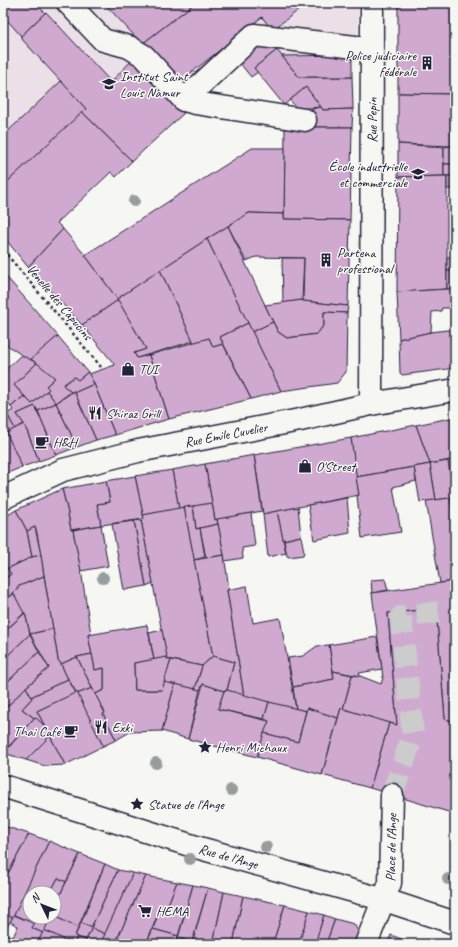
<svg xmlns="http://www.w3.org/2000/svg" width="458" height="947" viewBox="0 0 458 947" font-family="Caveat,sans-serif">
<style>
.built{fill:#ebdfe8}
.building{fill:#d0a9d0;stroke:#22223b}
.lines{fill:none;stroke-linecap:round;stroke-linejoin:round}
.minor-tunnel{stroke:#cccccd;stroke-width:22;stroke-dasharray:22 11;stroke-linecap:butt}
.minor-casing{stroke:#22223b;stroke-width:25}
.path{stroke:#22223b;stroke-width:2.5;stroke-dasharray:3 3;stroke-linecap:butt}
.minor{stroke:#f6f6f2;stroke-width:22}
.tree{fill:#979d9d}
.labels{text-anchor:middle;stroke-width:3;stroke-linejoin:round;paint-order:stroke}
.poi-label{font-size:14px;fill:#22223b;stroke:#f6f6f2;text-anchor:start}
.street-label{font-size:14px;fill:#22223b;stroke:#f6f6f2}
</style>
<rect width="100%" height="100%" fill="#f6f6f2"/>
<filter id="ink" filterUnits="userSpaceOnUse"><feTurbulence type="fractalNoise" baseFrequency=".025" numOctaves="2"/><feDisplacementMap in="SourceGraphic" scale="8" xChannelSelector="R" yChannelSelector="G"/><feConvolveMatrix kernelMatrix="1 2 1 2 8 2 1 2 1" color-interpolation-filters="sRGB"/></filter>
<g filter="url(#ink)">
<path class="built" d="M3,3H358V53L282,56L274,45H255L132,161L82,112L3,186Z"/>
<g class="building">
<path d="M9,3H36L45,13L21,36L8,21L3,25V8Z"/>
<path d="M104,3H195L142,44Z"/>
<path d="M195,3H308L272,30L262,17L178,83L142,44Z"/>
<path d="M398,3H455V94L398,93Z"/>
<path d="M46,12L111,82L133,59L184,113L132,161L82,112L86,109L20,37Z"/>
<path d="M256,45L274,46L277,50L254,68L258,72L251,77L238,61Z"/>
<path d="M277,50L299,77H352L353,109L323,110L306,87L284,105L254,68Z"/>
<path d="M352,55V77H299L282,56Z"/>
<path d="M61,81L86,109L3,186V136Z"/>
<path d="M306,87L321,107L297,109L290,100Z"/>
<path d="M398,93L450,94L452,146L398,144Z"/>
<path d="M321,107L323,110L353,109L352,127H310L311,109Z"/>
<path d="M82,112L132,161L116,177L111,172L57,223L63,229L28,267L3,236V186Z"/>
<path d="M285,127H352L350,220L284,219Z"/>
<path d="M451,127H455V146H452Z"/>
<path d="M398,144L444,147V176L398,177Z"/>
<path d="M452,146H455V164H444V147Z"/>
<path d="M252,148H285L284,214L249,213L207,239L117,299L85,255Z"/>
<rect x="444" y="164" width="11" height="12"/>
<path d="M447,176V289L397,292L398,177Z"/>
<rect x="447" y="176" width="8" height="13"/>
<path d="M249,213L284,214V219L350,220L348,306L303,301L304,258L256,257L246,261L228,226Z"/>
<path d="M228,226L273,322L252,332L207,239Z"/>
<path d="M63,229L85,255L118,300L82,325L28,267Z"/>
<path d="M207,239L248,323L220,337L223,344L213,347L209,338L194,343L193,341L160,270Z"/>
<rect x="447" y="257" width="8" height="14"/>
<path d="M282,258H304L302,300L283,303Z"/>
<path d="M160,270L193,341L137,358L134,353L146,349L117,299Z"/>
<rect x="447" y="271" width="8" height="18"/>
<path d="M3,273L58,336L30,361L3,342Z"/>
<path d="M447,289H455V308H442L441,311L432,312L431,332L399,339L397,292Z"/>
<path d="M118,300L146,349L134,353L137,358L149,355L169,419L115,435L94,384L89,374L115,365L82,325Z"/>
<path d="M302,300L303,301L348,306L347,313L324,312V325L317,334L287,338L278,332L265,305Z"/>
<path d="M324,312L347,313L346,372L337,383L281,391L252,332L273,322L278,332L287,338L317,334L324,325Z"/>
<path d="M248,323L281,391L251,399L220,337Z"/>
<path d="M455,329V368L402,375L400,373L399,339L431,332Z"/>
<path d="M58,336L88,372L78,380L74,377L63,385L71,392L56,403L47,391L49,389L46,386L55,378L31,359Z"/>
<path d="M209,338L213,347L223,344L251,399L169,419L149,355Z"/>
<path d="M21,355L37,363L14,385L24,396L11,407L3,398V372Z"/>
<path d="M37,363L55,378L46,386L49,389L32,404L14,385Z"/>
<path d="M88,372L94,384L76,392L75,391L71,392L63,385L74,377L78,380Z"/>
<path d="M94,384L115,435L96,440L74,391H75L76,392Z"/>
<path d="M47,391L56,403L38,411L35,406L17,414L24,424L15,429L7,414L13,410L11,407L24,396L32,404Z"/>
<path d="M74,391L96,440L77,447L56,403Z"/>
<path d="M56,403L77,447L56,455L38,411Z"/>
<path d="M35,406L56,455L39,461L24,424L17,414Z"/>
<path d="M7,414L15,429L6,433L3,425V416Z"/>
<path d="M455,417V459L430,464L416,425Z"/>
<path d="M24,424L39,461L22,467L6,433Z"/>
<path d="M3,425L22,467L3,475Z"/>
<path d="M416,425L430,464L356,477L351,438Z"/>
<path d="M351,438L359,495L263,514L254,455Z"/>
<path d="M254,455L262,511L215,520L205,464Z"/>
<path d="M455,459V478H451L448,461Z"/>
<path d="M448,461L454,497L436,500L430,464Z"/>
<path d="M205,464L212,503L179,509L172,470Z"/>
<path d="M430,464L436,500L420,502L414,467Z"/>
<path d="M414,467L416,481L393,487L401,532L362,538L357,496L359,495L356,477Z"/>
<path d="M172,470L179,509L143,515L135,476Z"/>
<path d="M135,476L144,519L101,525L97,504L110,502L106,481Z"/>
<path d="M106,481L110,502L97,504L101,525L71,530L67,509L62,489Z"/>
<path d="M62,489L67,509L71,530H73L80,564L91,634L88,635L92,654L77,657L61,664L58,660L37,533L35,527L27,531L16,510Z"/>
<path d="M347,498L350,533L314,540L308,505Z"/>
<path d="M450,498L455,527V581L440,583L426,501Z"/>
<path d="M212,503L215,520L217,519L218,524L196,529L193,506Z"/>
<path d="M193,506L196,529L200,528L205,557L194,560L184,507Z"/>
<path d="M184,507L213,656L202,666L167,659L141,520L144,519L143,515Z"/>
<path d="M298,507L301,536L283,540L277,511Z"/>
<path d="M16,510L27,531L32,557L7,569L3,562V518Z"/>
<path d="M277,511L286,553L268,557L263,514Z"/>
<path d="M251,513L255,546L242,548L243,558L225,561L217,519Z"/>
<path d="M141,520L153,583L146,586L134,521Z"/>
<path d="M134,521L146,586L124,590L112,524Z"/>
<path d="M218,524L224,555L206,558L200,528Z"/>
<path d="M101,525L108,566L81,571L73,530Z"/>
<path d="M35,527L41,555L32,557L27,531Z"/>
<path d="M301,536L304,552L303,555L289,557L287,556L284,540Z"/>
<path d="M41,555L44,576L17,587L18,589L7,598L3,593V580L11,574L7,569L32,557Z"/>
<path d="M224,555L229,589L227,590L244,696L227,690L234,662L213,656L194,560Z"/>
<path d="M3,562L11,574L3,580Z"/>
<path d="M44,576L53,629L30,634L25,613H24L21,609L13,593L18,589L17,587Z"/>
<path d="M385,579L388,590L372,593L371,580Z"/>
<path d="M455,581V722L445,719L436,609L388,613L397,725L343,709L352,675L360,676L381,684L383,678L372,593Z"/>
<path d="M247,586L253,623L280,618L296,709L244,696L227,590Z"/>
<path d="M14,594L24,613L3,633V601Z"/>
<path d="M436,609L445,719L455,722V814L370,788L389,723L397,725L388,613Z"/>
<path d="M25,613L30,634L3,660V633Z"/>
<path d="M147,625L154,660L134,663L135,690H162L164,682L175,684L162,731L130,732L116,740L103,714L105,713L95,694L104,690V668L95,670L88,635Z"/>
<path d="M53,629L58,660L61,664L68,679L31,697L26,687L49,668L30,634Z"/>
<path d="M162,630L167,657L154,660L149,633Z"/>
<path d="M30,634L39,652L3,686V660Z"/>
<path d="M377,637L382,669L359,673L360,676L333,671L329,645Z"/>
<path d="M329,645L334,679L293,687L288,658L303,656L317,646Z"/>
<path d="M39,652L49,668L26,687L8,706L3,701V686Z"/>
<path d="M92,654L95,670L104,668V690L95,694L77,657Z"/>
<path d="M213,656L234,662L227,690L224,691L203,684L200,690L195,689L202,666Z"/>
<path d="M77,657L92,688L77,694L66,675L61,664Z"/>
<path d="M167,657V659L171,660L162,690H135L134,663Z"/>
<path d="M171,660L202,666L195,689L164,682Z"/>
<path d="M333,671L352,675L343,709L341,708L338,718L307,708L306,711L296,709L293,687L334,679Z"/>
<path d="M68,679L76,693L37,711L45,726L22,709L32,698L31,697Z"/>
<path d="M175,684L200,690L188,739L162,731Z"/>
<path d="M203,684L224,691L218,709L269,721L257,757L188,739Z"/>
<path d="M26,687L32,698L22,709L34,718L3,753V711Z"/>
<path d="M92,688L105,713L103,714L116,740L103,746L77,694Z"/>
<path d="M227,690L269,702L264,719L218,709L224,691Z"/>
<path d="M77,692L103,746L65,765L37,711Z"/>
<path d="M269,702L306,711L298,742L264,733L269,721L264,719Z"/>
<path d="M307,708L338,718L322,775L257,757L264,733L298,742Z"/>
<path d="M341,708L389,723L370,788L322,775Z"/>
<path d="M35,717L45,726L50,736L26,760L4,753Z"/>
<path d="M50,736L65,765L45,766L26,760Z"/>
<path d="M7,827L29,834L6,877L3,876V836Z"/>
<path d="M29,834L49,841L13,918L3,913V883Z"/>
<path d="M49,841L80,854L66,882L58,878L50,893H30V917H38L35,924L14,915Z"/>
<path d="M80,854L105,864L78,928L54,916V911L56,908L54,907Z"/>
<path d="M105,864L118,870L91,928L81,923Z"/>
<path d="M118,870L133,873L105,934L91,928Z"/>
<path d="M133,873L146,876L115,944H100Z"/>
<path d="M146,876L177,882L165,912L160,909L146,944H115Z"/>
<path d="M58,878L66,882L54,907V893H50Z"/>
<path d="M177,882L193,885L178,936L153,929L160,909L165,912Z"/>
<path d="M193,885L208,888L192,942L178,938Z"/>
<path d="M208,888L224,892L213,944H192Z"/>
<path d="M224,892L243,896L233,944H213Z"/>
<path d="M243,896L285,905L273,943L268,941V944H233Z"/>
<path d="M285,905L309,911L299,944H278L273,943Z"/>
<path d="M309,911L324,915L315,944H302L299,943Z"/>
<path d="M3,913L13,918L3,932Z"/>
<path d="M14,915L35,924L32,928L43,933L37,944H10L18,926L10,922Z"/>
<path d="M324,915L335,919L326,944H315Z"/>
<path d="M54,916L78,928L75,936L77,937L74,944H61L63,939L44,930L51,917Z"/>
<path d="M38,917H51L43,933L32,928Z"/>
<path d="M335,919L354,924L359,933L354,944H326Z"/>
<path d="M81,923L92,928L86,940L75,936Z"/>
<path d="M92,928L105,934L100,944H84Z"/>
<path d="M153,929L178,936L175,944H146Z"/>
<path d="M44,930L63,939L61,944H37Z"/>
<path d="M3,932L13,938L10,944H3Z"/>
<path d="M391,935L414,944H387Z"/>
<path d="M77,937L86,940L84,944H74Z"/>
<path d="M178,938L192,942V944H175Z"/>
</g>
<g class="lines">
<path class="minor-tunnel" d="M392,795L413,735L401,617L455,610"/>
<g class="minor-casing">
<g id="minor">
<path d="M68,3L103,40L129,47L144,56L184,100L254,35L372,49"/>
<path d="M184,100L195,103L305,120"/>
<path id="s1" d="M371,404L372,3"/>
<path id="s2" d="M3,498L63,470L138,451L300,420L371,404L455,390"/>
<path id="s3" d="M3,786L196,847L385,900L455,923"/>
<path id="s4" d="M366,944L390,883L392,795"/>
</g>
</g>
<path class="path" d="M3,250L101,367"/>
<use href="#minor" class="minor"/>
</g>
<g class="tree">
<circle cx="134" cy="201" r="6"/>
<circle cx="103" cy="578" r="6"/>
<circle cx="156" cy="763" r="6"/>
<circle cx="231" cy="790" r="6"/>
<circle cx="266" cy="847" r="6"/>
<circle cx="190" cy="859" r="6"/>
<circle cx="448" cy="879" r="6"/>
</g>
</g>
<defs>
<g id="building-bare" transform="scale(1.08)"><path d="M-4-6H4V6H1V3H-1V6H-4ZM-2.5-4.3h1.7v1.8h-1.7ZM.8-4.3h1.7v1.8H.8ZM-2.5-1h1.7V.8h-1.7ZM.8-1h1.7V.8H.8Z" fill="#22223b" stroke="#f6f6f2" stroke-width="2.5" paint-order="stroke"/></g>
<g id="school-bare" transform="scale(1.08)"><path d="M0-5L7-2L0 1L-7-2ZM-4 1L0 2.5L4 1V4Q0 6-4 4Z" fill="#22223b" stroke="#f6f6f2" stroke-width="2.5" paint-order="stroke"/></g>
<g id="shop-bare" transform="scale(1.08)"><path d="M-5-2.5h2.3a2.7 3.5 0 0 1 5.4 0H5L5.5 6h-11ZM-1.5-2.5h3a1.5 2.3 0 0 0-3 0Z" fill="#22223b" stroke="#f6f6f2" stroke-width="2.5" paint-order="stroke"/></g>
<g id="restaurant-bare" transform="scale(1.08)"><path d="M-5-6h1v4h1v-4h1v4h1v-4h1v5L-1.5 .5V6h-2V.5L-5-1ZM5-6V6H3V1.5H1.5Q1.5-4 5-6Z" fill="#22223b" stroke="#f6f6f2" stroke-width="2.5" paint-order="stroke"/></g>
<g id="cafe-bare" transform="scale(1.08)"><path d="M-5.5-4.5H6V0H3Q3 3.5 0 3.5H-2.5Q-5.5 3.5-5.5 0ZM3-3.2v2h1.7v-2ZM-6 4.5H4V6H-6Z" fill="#22223b" stroke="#f6f6f2" stroke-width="2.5" paint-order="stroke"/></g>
<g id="sight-bare" transform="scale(1.08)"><path d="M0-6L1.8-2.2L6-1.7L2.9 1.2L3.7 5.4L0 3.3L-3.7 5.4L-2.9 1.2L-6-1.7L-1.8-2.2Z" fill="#22223b" stroke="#f6f6f2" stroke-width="2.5" paint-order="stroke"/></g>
<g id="supermarket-bare" transform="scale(1.08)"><path d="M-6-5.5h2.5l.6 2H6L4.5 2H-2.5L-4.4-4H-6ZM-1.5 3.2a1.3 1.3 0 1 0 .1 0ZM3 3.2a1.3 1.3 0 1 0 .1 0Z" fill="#22223b" stroke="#f6f6f2" stroke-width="2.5" paint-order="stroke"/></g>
</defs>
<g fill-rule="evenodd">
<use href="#building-bare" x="427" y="63"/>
<use href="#school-bare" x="109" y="84"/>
<use href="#school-bare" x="418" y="174"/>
<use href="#building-bare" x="326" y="260"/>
<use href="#shop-bare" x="128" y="369"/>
<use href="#restaurant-bare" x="95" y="413"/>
<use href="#cafe-bare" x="42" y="442"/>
<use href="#shop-bare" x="305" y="466"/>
<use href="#restaurant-bare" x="101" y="727"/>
<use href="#cafe-bare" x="71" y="731"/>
<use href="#sight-bare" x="205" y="747"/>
<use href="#sight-bare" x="137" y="804"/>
<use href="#supermarket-bare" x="145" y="911"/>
</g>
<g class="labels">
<g class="poi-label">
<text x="416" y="60" text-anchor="end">Police judiciaire<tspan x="416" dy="16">fédérale</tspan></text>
<text x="120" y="81">Institut Saint<tspan x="120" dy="16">Louis Namur</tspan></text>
<text x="407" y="171" text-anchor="end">École industrielle<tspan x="407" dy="16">et commerciale</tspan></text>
<text x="337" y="257">Partena<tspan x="337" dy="16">professional</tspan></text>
<text x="139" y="374">TUI</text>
<text x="106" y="418">Shiraz Grill</text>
<text x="53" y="447">H&amp;H</text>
<text x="316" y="471">O'Street</text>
<text x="112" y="732">Exki</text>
<text x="60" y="736" text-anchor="end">Thai Café</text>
<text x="216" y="752">Henri Michaux</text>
<text x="148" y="809">Statue de l'Ange</text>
<text x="156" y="916">HEMA</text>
</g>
<g class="street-label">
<text dy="5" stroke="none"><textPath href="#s1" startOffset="284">Rue Pepin</textPath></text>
<text transform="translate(60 302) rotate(50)" y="5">Venelle des Capucins</text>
<text dy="5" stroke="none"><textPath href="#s2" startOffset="233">Rue Emile Cuvelier</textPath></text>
<text dy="5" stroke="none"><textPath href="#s4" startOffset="101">Place de l'Ange</textPath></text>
<text dy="5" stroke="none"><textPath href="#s3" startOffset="236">Rue de l'Ange</textPath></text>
</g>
</g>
<rect width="458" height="947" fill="none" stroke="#f6f6f2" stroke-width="16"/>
<rect x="8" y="8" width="442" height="931" fill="none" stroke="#22223b" stroke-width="1.5" filter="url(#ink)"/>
<g transform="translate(42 905) rotate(313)"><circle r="19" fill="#f6f6f2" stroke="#a1a1a9"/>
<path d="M0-3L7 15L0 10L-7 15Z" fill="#22223b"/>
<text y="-6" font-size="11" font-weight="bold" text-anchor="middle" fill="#22223b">N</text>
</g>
</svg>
